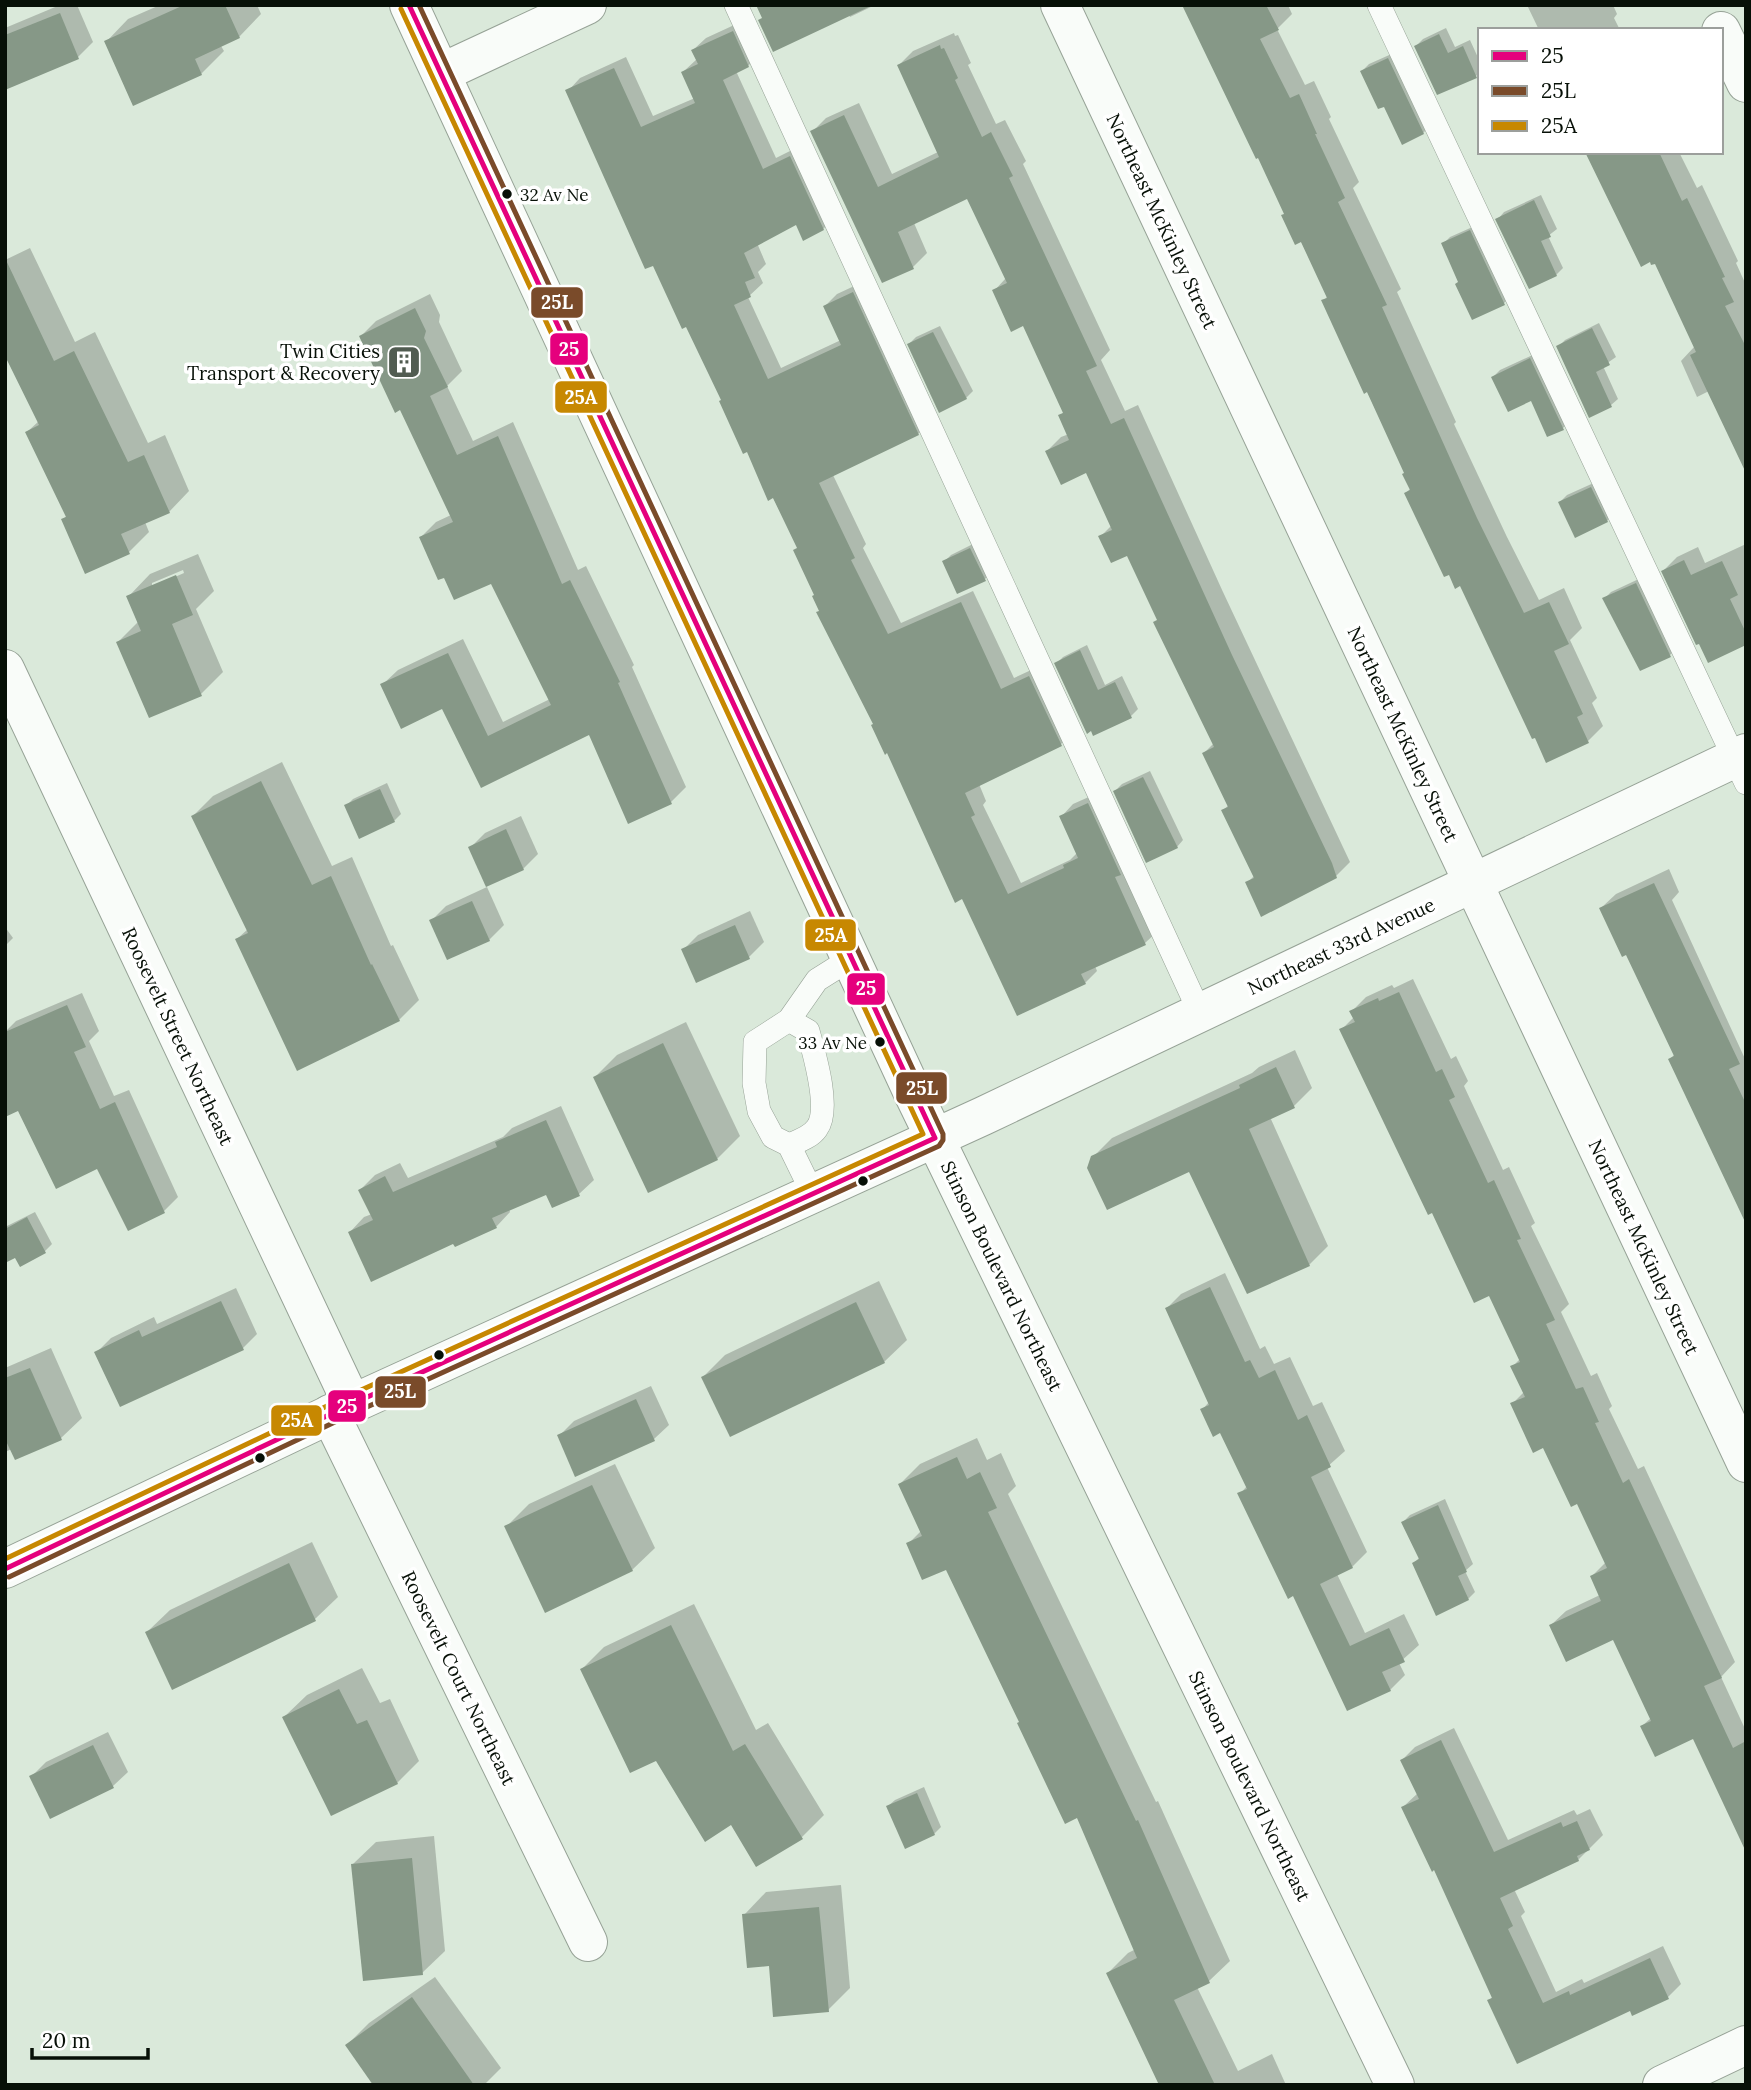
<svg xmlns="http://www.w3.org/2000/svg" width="1751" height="2090" viewBox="0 0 1751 2090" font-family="Lora,serif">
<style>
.shadow{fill:#0003;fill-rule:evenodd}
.building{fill:#869887}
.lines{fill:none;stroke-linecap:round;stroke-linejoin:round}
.service-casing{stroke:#96a296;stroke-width:24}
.minor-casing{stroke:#96a296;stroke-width:40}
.tertiary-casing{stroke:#96a296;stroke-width:40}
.service{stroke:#f9fcf9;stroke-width:23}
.minor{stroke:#f9fcf9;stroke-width:38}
.tertiary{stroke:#f9fcf9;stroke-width:38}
.bus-1-casing{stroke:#fff;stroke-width:10}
.bus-2-casing{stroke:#fff;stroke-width:10}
.bus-3-casing{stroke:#fff;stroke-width:10}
.bus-1{stroke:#e5007d;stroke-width:5}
.bus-2{stroke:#7a4b2a;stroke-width:5}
.bus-3{stroke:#c78801;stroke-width:5}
.bus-dot{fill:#071007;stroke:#fff;stroke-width:2.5}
.labels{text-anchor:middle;stroke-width:7;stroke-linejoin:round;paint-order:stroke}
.bus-label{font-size:17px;fill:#071007;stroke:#fff;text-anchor:start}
.street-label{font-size:19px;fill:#071007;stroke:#fff}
.poi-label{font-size:19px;fill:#071007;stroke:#fff;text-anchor:end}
.line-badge{stroke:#fff;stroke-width:2.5}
.badge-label{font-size:19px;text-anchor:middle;font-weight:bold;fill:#fff}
</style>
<rect width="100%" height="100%" fill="#dae9da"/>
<g class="shadow">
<path d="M60,5H77L93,42L78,57L5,88V28Z"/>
<path d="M160,5H257L261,14L239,37L221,46L224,51L201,74L106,42L128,19Z"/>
<path d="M766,5H875L850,17L849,15L763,17Z"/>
<path d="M1184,5H1288L1292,14L1277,29L1305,85L1314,81L1331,117L1329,119L1359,182L1353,188L1401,289L1397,292L1456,422L1454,424L1507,537L1539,600L1564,588L1582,628L1570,640L1597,698L1592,703L1603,726L1588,741L1461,584L1406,493L1411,488L1406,472L1323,301L1328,296Z"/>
<path d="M1527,5H1613L1617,14L1614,18L1620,30H1539Z"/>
<path d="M745,20L760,53L748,66L736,71L776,158L802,145L836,217L823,229L796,223L757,243L766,264L758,272L763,283L748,297L781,368L841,340L825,306L837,294L865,281L930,422L918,434L833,475L866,544L863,548L901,623L973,591L1014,678L1042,665L1073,732L1061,744L979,784L986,801L983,805L1021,883L1070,860L1077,853L1061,817L1073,804L1100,792L1158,931L1145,943L1095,966L1097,971L1085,983L963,897L820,610L798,547L568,91L580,78L626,57L653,116L695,98L683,72L697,59L693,50L706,38Z"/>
<path d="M1446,28L1455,47L1470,40L1480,62V72L1476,76L1416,46L1423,39Z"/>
<path d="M954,33L955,36L958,35L971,63L968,65L996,124L1005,120L1026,161L1023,164L1110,350L1101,360L1125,411L1138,405L1223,592L1350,862L1336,876L1247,883L1255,875L1223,810L1229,805L1204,753L1214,743L1158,619L1128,553L1100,537L1112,525L1087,471L1047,451L1061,437L1069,434L1060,416L1065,411L1024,324L994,291L1006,278L967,197L914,223L927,253L913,267L883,281L812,132L826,118L859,103L892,174L938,152L899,65L913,51Z"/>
<path d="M1396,52L1430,126L1423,133L1403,142L1385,104L1362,71L1369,64Z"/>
<path d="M1587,152H1679L1697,188L1702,185L1738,261L1736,263L1746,285V469L1709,391L1697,397L1681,361L1695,346L1656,261Z"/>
<path d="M1541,195L1557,229L1548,236L1563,268L1556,275L1498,219L1504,212Z"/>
<path d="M1477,225L1511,296L1504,303L1460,281L1443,244L1450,237Z"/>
<path d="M30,248L75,342L95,332L148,443L165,435L189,491L169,512L145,522L149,532L129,552L63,519L68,515L27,432L39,421L5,260Z"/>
<path d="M430,294L440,315L439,322L462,371L447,386L473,441L513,422L578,570L586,566L634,665L632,667L686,787L671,802L590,732L481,786L443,707L382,685L398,670L463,639L503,722L550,699L492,581L445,575L421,537L436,522L451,515L401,408L361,336L376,321Z"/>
<path d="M1599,323L1616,357L1603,366L1618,399L1611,405L1558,347L1565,340Z"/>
<path d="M940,326L973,391L966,398L909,344L916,337Z"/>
<path d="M1537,353L1570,421L1563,428L1532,399L1493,377L1500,370Z"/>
<path d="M1598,481L1613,514L1607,521L1560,502L1567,495Z"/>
<path d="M977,542L992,572L985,579L944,562L951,555Z"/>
<path d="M1746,544V643L1663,571L1677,557L1698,547L1705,563Z"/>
<path d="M198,554L214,591L196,609L223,672L201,694L118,642L139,621L128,597L150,574ZM183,570L184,573L152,587V583Z"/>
<path d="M1643,577L1677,648L1670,655L1605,598L1611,592Z"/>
<path d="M1087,645L1105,685L1122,676L1138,709L1131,716L1056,664L1063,657Z"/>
<path d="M282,762L332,866L352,857L391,946L393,945L419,1000L399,1020L237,939L248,929L193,816L213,796Z"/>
<path d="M1150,771L1183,840L1177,847L1115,791L1122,784Z"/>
<path d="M387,783L401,814L394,821L346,806L353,799Z"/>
<path d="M521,816L538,854L523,869L487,885L470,848L485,833Z"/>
<path d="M1669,869L1679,892L1672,900L1746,1061V1206L1670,1059L1675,1054L1627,952L1601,908L1616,894Z"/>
<path d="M487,887L504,925L489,940L431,921L446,906Z"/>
<path d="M750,911L764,942L749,957L683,950L698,935Z"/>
<path d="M5,927L13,938L5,946Z"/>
<path d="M1413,979L1451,1059L1456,1056L1468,1081L1464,1086L1503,1170L1509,1167L1535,1223L1531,1226L1569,1304L1561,1312L1591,1376L1597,1373L1612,1406L1609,1409L1638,1469L1644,1466L1735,1662L1721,1677L1746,1731V1846L1694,1736L1642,1726L1651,1718L1614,1638L1551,1625L1566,1611L1600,1595L1592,1576L1606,1562L1578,1502L1544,1445L1512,1404L1524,1392L1513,1366L1521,1358L1490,1294L1433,1211L1341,1030L1354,1017L1352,1011L1366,997L1392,985L1394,988Z"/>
<path d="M82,993L99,1031L89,1041L114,1096L129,1090L178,1197L164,1211L19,1109L5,1032L16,1021Z"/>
<path d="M686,1022L740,1136L717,1159L595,1077L617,1055Z"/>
<path d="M1295,1050L1312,1088L1294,1106L1270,1117L1328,1246L1309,1265L1190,1169L1093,1157L1112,1138L1252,1073L1259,1067Z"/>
<path d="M561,1106L594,1180L579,1194L547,1192L509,1209L510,1212L496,1227L454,1241L350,1232L364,1217L372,1214L360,1190L375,1175L400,1163L408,1178L503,1137L512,1128Z"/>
<path d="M35,1212L52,1244L45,1251L20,1265L16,1255L5,1261V1227Z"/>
<path d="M1225,1273L1260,1349L1265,1346L1274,1364L1290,1357L1313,1406L1322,1402L1345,1451L1327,1467L1367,1552L1352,1567L1337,1574L1365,1633L1404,1614L1419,1645L1399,1663L1405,1675L1390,1690L1294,1594L1240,1494L1247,1486L1221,1431L1202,1410L1209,1402L1167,1308L1181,1294Z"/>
<path d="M879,1281L907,1340L884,1362L703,1377L725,1355Z"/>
<path d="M236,1288L257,1334L243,1348L96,1353L111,1338L154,1317L157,1324Z"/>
<path d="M51,1348L82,1418L61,1438L16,1458L12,1449L5,1452V1368Z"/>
<path d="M651,1386L669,1425L654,1439L576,1474L559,1436L574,1421Z"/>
<path d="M977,1438L987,1460L1001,1453L1016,1486L1008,1494L1156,1802L1158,1801L1230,1961L1209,1981L1197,1987L1238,2071L1272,2054L1286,2085H1161L1108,1973L1128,1953L1136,1949L1077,1816L1021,1721L947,1567L908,1544L922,1530L900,1484L920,1464Z"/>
<path d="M615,1464L655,1548L632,1570L506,1527L529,1504Z"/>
<path d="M1445,1499L1473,1564L1465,1571L1475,1592L1468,1599L1414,1563L1420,1557L1403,1522L1410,1515Z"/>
<path d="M312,1542L338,1597L315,1619L173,1687L147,1632L170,1610Z"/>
<path d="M694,1604L756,1730L768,1723L824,1815L802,1837L731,1823L656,1759L582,1669L604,1647Z"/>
<path d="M362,1668L380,1703L390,1699L419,1761L397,1783L284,1717L307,1695Z"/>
<path d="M1454,1728L1508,1840L1574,1810L1577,1815L1590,1809L1603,1835L1578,1860L1514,1889L1525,1912L1521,1916L1556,1992L1582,1979L1584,1983L1663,1946L1681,1984L1668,1997L1630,2009L1489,2001L1493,1996L1435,1868L1403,1807L1418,1793L1402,1760L1415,1747Z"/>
<path d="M108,1732L128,1772L113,1786L31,1777L46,1762Z"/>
<path d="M924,1787L941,1827L934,1834L888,1806L895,1800Z"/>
<path d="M434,1836L445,1951L422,1973L353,1864L376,1842Z"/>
<path d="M841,1885L850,1988L828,2010L744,1915L766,1892Z"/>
<path d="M435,1977L501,2068L484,2085H375L347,2045L369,2023Z"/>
</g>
<g class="building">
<path d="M184,5H225L240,38L195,59L202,75L133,106L104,41Z"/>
<path d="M756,5H873L773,52L758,20L762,18Z"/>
<path d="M1182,5H1266L1279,30L1260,39L1290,98L1299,94L1317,134H1315L1345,198L1338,202L1387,305L1382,307L1477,518L1524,613L1549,602L1569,644L1554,651L1583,714L1577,717L1589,743L1546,763L1535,738L1532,739L1460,586L1455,589L1449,575L1444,577L1404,493L1410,490L1402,474L1404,473L1367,392L1364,394L1321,300L1327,298L1301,242L1295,245L1281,215L1284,214L1258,158L1256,159Z"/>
<path d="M60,13L79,59L5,90V35Z"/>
<path d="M733,31L749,67L723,80L763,169L790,156L824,230L803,241L796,225L744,253L755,278L745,282L751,297L734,305L768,379L841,345L823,306L853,292L919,435L819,483L855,558L851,560L888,634L961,602L1001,689L1029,676L1062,746L965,793L975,815L971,817L1008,894L1064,868L1063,865L1078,858L1059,816L1088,803L1121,875L1115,877L1146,945L1081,974L1086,984L1017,1016L962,899L955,903L887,753L885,755L871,725L873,724L816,612L819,611L812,596L814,595L793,550L797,548L773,498L768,501L747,452L743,454L719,401L721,400L686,327L682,329L653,266L645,269L565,90L614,68L641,127L695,103L681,72L698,64L691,50Z"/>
<path d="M1439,34L1448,53L1463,46L1477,78L1437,95L1414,46Z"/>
<path d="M940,45L941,49L944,48L958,78L955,80L982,137L991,132L1013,176L1009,178L1097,366L1086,371L1111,424L1124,418L1232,655L1332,863L1337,878L1261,917L1245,882L1254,878L1221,810L1228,807L1202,753L1214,747L1153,622L1157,620L1127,556L1111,563L1098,536L1112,530L1086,473L1061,485L1045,451L1069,440L1058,415L1063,413L1023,326L1011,332L992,290L1007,283L967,199L898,232L914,269L882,283L810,131L844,115L878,187L939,157L897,65Z"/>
<path d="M1388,58L1424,134L1402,145L1384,107L1378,109L1360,71Z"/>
<path d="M1585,152H1659L1682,201L1687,198L1725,277L1722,278L1734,302L1725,306L1746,347V473L1690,355L1696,352L1655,264L1651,265L1650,262L1641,267Z"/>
<path d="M1534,200L1551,237L1541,241L1557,276L1529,289L1495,219Z"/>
<path d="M1470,230L1505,305L1472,320L1455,284L1458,282L1441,243Z"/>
<path d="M5,258L54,361L74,351L128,462L144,455L170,513L121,534L130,554L85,574L61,519L66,517L25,432L39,425L5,356Z"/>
<path d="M415,308L426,331L424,338L448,387L430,396L457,455L498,436L562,584L570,580L620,682L618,683L672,804L628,824L589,735L481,788L442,709L401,729L380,684L448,653L488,736L551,705L491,584L454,600L444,578L438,580L419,537L453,522L400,410L395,413L359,336Z"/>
<path d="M1592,328L1610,365L1596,372L1612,407L1589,418L1556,346Z"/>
<path d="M933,332L967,399L939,413L907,344Z"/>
<path d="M1530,358L1564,430L1547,437L1531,401L1508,412L1491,377Z"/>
<path d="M1591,487L1608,522L1575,538L1558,502Z"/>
<path d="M970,548L986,581L957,594L942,561Z"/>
<path d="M1684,560L1691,575L1722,561L1738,595L1730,599L1746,633V645L1708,663L1699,644L1696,645L1661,571Z"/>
<path d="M176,575L193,615L172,624L202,696L149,718L116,642L141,631L126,596Z"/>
<path d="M1636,583L1671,657L1640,671L1602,598Z"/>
<path d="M1080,650L1098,690L1115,682L1132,718L1093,736L1091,731L1087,734L1054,663Z"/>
<path d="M1143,777L1178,848L1146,863L1113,791Z"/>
<path d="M261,781L312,885L331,876L371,965L372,964L400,1021L297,1071L235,939L248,933L191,816Z"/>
<path d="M380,789L395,822L359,839L344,805Z"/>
<path d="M506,829L524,870L486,887L468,847Z"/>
<path d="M1654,883L1740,1064L1729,1069L1746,1104V1224L1668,1059L1674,1056L1626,955L1622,957L1599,908Z"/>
<path d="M472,901L490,941L447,960L429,920Z"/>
<path d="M735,925L750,959L696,983L681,949Z"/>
<path d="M1399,992L1436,1072L1442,1069L1455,1097L1449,1100L1488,1183L1494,1180L1521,1239L1517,1240L1555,1320L1546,1324L1576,1389L1583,1387L1599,1422L1595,1423L1623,1483L1629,1479L1722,1678L1704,1686L1733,1748L1746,1741V1852L1693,1739L1655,1757L1640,1726L1651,1721L1613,1640L1566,1662L1549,1625L1601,1601L1590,1576L1607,1568L1577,1504L1571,1507L1543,1448L1533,1453L1510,1403L1525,1397L1510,1366L1520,1362L1489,1296L1474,1303L1432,1213L1428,1215L1339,1029L1355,1022L1349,1011L1378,998L1379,1001Z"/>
<path d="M67,1005L86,1047L74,1052L100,1109L115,1102L165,1213L128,1231L97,1169L56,1189L18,1111L5,1117V1032Z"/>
<path d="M663,1043L718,1160L648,1193L593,1077Z"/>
<path d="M1276,1067L1295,1108L1249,1129L1310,1266L1247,1294L1189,1172L1107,1210L1087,1168L1091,1156L1240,1088L1239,1085Z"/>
<path d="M546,1120L580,1196L552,1208L546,1195L492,1218L497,1228L455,1247L453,1244L371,1282L348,1232L373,1220L358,1190L385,1176L393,1192L497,1147L495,1142Z"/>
<path d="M27,1217L46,1253L20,1267L15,1258L5,1263V1229Z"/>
<path d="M1210,1287L1245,1362L1250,1360L1259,1378L1275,1370L1298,1420L1307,1415L1331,1467L1311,1477L1353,1568L1320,1584L1350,1646L1389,1628L1405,1662L1382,1672L1391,1691L1347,1711L1293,1596L1288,1599L1237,1493L1247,1489L1220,1433L1213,1437L1200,1409L1209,1405L1165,1308Z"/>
<path d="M221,1301L244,1350L120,1407L94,1352L139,1330L142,1337Z"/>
<path d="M856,1302L885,1363L730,1437L701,1377Z"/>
<path d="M30,1368L62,1440L15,1460L5,1439V1378Z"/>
<path d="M636,1399L655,1441L575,1477L557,1435Z"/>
<path d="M957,1457L967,1479L980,1472L997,1508L988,1512L1136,1821L1138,1820L1210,1983L1174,2000L1215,2085H1159L1106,1973L1137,1958L1077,1818L1065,1824L1017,1723L1019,1722L946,1570L922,1580L906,1543L922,1536L898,1484Z"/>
<path d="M592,1485L633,1571L545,1613L504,1526Z"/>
<path d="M1438,1505L1467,1572L1458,1576L1469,1600L1436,1616L1412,1563L1419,1559L1401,1522Z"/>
<path d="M289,1563L316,1621L172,1690L145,1632Z"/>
<path d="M671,1625L733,1751L745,1744L803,1839L756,1867L731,1825L705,1842L656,1761L630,1773L580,1669Z"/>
<path d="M339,1689L357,1724L367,1720L398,1784L331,1816L282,1717Z"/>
<path d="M1441,1740L1494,1852L1561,1822L1563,1827L1577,1821L1590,1850L1577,1856L1579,1861L1500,1898L1513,1926L1508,1929L1543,2003L1569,1991L1570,1995L1650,1958L1669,1999L1632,2016L1630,2011L1517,2064L1487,2000L1492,1998L1434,1870L1432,1872L1401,1807L1419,1799L1400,1760Z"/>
<path d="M93,1745L114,1788L50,1819L29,1776Z"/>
<path d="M917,1793L935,1835L905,1849L886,1806Z"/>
<path d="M412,1858L423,1975L363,1981L351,1864Z"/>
<path d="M819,1907L829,2012L773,2017L769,1966L747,1968L742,1914Z"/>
<path d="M412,1997L474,2085H373L345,2045Z"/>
</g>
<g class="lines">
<g class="service-casing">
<g id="service">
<path d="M736,5L1200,1013"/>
<path d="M1379,5L1746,783"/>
<path d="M789,1020L808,1031C814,1053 831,1109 817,1128C811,1137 799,1141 789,1145"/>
<path d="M813,1194L789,1145L773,1137L759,1111L754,1083L755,1042L789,1020L817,980L852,958"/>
</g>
</g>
<g class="minor-casing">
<g id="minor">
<path d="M1060,5L1746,1463"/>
<path d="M1721,31L1746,83"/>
<path d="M441,73L587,5"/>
<path d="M5,669L352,1404"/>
<path d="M330,1414L588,1942"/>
<path d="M1662,2085L1746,2045"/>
</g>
</g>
<g class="tertiary-casing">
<g id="tertiary">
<path d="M409,5L912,1091L1395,2085"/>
<path d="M5,1569L352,1404L983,1116L1746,753"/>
</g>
</g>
<use href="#service" class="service"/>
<use href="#minor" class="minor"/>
<use href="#tertiary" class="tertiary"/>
<g class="bus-1-casing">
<path id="bus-1" d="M5,1569L352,1404L935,1138L409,5"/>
</g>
<g class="bus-2-casing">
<path id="bus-2" d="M9,1577L356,1412L939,1146L943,1140V1134L419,5"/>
</g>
<g class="bus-3-casing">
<path id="bus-3" d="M5,1559L348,1396L923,1134L401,9"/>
</g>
<use href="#bus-1" class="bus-1"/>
<use href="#bus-2" class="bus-2"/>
<use href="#bus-3" class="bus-3"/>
</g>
<defs>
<g id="building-square" transform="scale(1.75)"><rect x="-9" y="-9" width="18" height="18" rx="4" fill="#515c51" stroke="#fff"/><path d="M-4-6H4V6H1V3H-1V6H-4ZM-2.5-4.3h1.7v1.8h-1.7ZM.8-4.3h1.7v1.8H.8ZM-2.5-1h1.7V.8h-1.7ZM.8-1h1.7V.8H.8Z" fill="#fff"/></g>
</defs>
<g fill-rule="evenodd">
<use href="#building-square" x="404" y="362"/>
</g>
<g class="bus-dot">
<circle cx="507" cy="194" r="6"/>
<circle cx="880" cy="1042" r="6"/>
<circle cx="863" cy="1181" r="6"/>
<circle cx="439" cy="1355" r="6"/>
<circle cx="260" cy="1458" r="6"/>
</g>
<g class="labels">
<g class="bus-label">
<text x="520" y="201">32 Av Ne</text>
<text x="867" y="1049" text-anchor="end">33 Av Ne</text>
</g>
<g class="street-label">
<text transform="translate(1162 221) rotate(65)" y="7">Northeast McKinley Street</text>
<text transform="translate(1403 734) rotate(65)" y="7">Northeast McKinley Street</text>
<text transform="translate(1341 946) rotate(-25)" y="7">Northeast 33rd Avenue</text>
<text transform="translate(178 1036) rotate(65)" y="7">Roosevelt Street Northeast</text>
<text transform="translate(1644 1247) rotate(65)" y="7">Northeast McKinley Street</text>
<text transform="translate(1002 1276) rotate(64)" y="7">Stinson Boulevard Northeast</text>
<text transform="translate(459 1678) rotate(64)" y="7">Roosevelt Court Northeast</text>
<text transform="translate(1250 1786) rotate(64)" y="7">Stinson Boulevard Northeast</text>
</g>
<g class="poi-label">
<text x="380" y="358">Twin Cities<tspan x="380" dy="22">Transport &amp; Recovery</tspan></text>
</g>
</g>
<g class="line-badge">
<rect x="530" y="286" width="54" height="33" rx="7" fill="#7a4b2a"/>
<rect x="549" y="332" width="40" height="34" rx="7" fill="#e5007d"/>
<rect x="554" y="380" width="54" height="34" rx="7" fill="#c78801"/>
<rect x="804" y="918" width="53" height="34" rx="7" fill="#c78801"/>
<rect x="846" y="972" width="40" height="34" rx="7" fill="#e5007d"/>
<rect x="895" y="1071" width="53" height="34" rx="7" fill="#7a4b2a"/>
<rect x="374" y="1375" width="53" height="34" rx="7" fill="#7a4b2a"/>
<rect x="327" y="1389" width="40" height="34" rx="7" fill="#e5007d"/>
<rect x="270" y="1404" width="53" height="33" rx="7" fill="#c78801"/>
</g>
<g class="badge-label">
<text x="557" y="309">25L</text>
<text x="569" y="356">25</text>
<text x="581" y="404">25A</text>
<text x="831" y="942">25A</text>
<text x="866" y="995">25</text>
<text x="922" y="1095">25L</text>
<text x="400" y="1398">25L</text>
<text x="347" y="1413">25</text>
<text x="297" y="1427">25A</text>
</g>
<rect width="1751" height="2090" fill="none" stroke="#071007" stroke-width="14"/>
<rect x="1478" y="28" width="245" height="126" fill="#ffffff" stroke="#9c9f9c" stroke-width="2"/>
<rect x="1492" y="51" width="35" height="10" fill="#e5007d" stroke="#9c9f9c" stroke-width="2"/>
<text x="1541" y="63" font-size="21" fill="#071007">25</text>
<rect x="1492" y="86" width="35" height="10" fill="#7a4b2a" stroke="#9c9f9c" stroke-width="2"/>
<text x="1541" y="98" font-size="21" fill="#071007">25L</text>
<rect x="1492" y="121" width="35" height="10" fill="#c78801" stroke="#9c9f9c" stroke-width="2"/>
<text x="1541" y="133" font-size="21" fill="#071007">25A</text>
<path d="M32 2048v10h116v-10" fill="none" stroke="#071007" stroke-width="3.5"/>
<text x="42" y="2048" font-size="21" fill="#071007" stroke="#ffffff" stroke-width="5" paint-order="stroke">20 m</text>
</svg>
